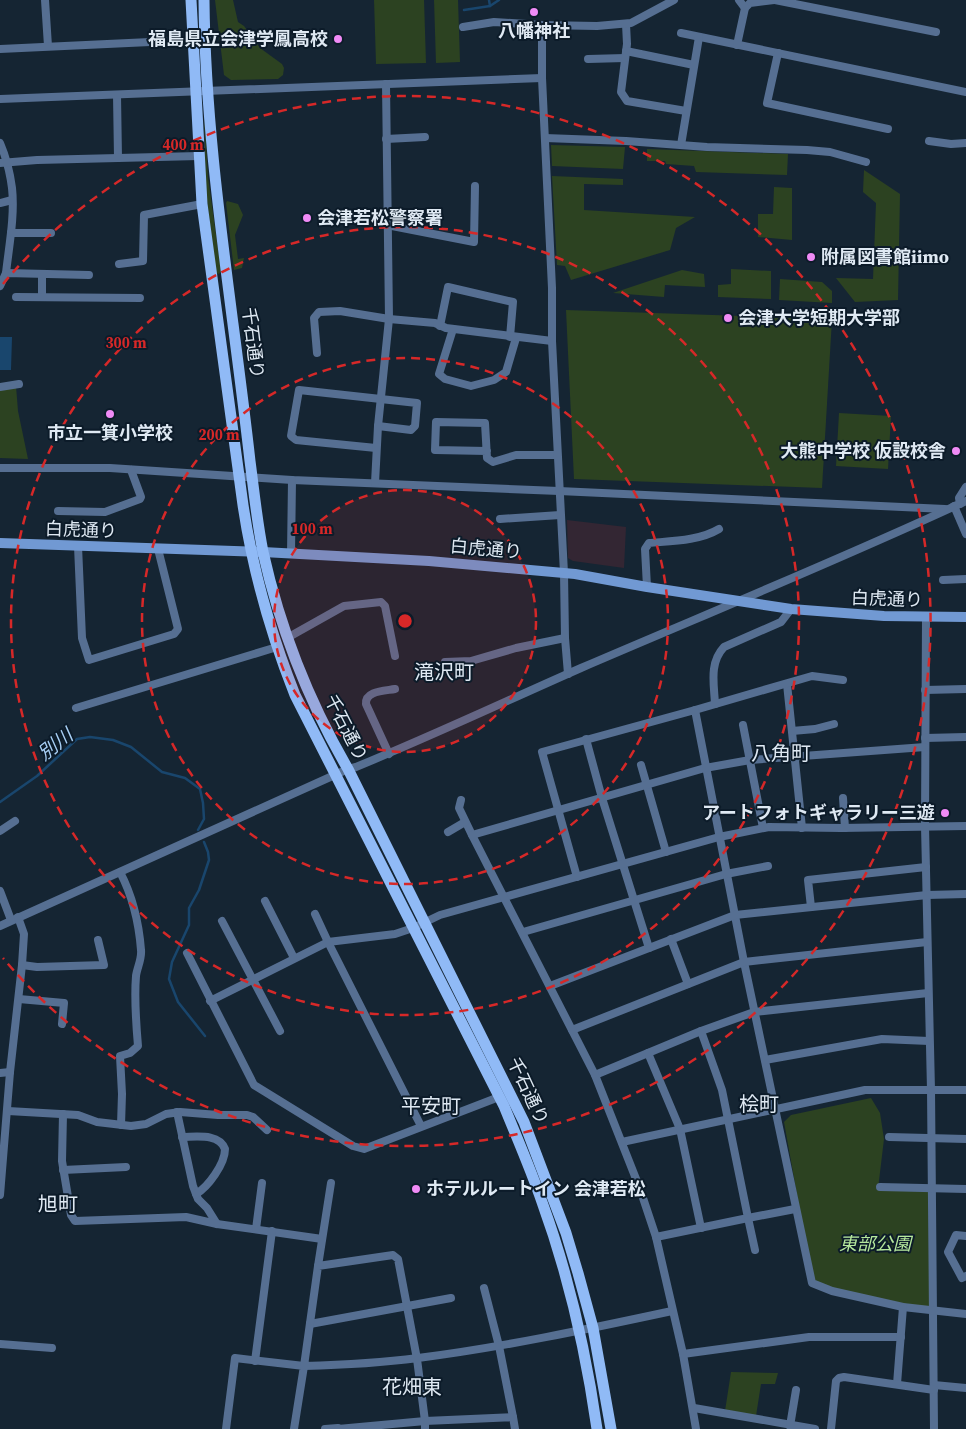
<svg xmlns="http://www.w3.org/2000/svg" width="966" height="1429" viewBox="0 0 966 1429" font-family="'Source Serif 4','Noto Sans JP',serif">
<style>
.commercial{fill:#332633}
.green{fill:#2c4221}
.water{fill:#19466d}
.lines{fill:none;stroke-linecap:round;stroke-linejoin:round}
.stream{stroke:#19466d;stroke-width:2.5}
.street{stroke:#566f92;stroke-width:8}
.secondary{stroke:#7199d3;stroke-width:10}
.primary{stroke:#90baf6;stroke-width:11}
.ring{fill:none;stroke:#d62828;stroke-width:2.5;stroke-dasharray:9 6}
.poi-dot{fill:#f08bf6;stroke:#0c1b29;stroke-width:2}
.labels{text-anchor:middle;stroke-width:4;stroke-linejoin:round;paint-order:stroke}
.poi-label{font-size:18px;font-weight:bold;fill:#dfe9f3;stroke:#0c1b29;text-anchor:start}
.street-label{font-size:18px;fill:#dfe9f3;stroke:#0c1b29}
.park-label{font-size:18px;font-style:italic;fill:#b6e89d;stroke:#0c1b29}
.water-label{font-size:19px;font-style:italic;fill:#a8cff5;stroke:#0c1b29}
.quarter-label{font-size:20px;fill:#dfe9f3;stroke:#0c1b29}
.centre{fill:#d62828;stroke:#0c1b29;stroke-width:2.5}
.ring-label{font-size:15px;text-anchor:middle;font-weight:bold;fill:#d62828;stroke:#0c1b29;stroke-width:4;stroke-linejoin:round;paint-order:stroke}
</style>
<rect width="100%" height="100%" fill="#152533"/>
<path class="commercial" d="M567,520L626,527L624,568L573,561L568,558Z"/>
<g class="green">
<path d="M215,0H233L238,22L244,26L260,48L282,64L284,68L283,75L278,79L231,80L224,75Z"/>
<path d="M374,0H424L426,63L376,64Z"/>
<path d="M434,0H458L460,62L436,63Z"/>
<path d="M204,110L208,177L221,271L219,274L216,273L206,192Z"/>
<path d="M551,145L625,147L623,169L552,166Z"/>
<path d="M647,149L788,154L787,175L696,172L694,166L666,164L665,161H647Z"/>
<path d="M864,170L900,194L898,300L855,302L836,278L873,279L876,203L863,192Z"/>
<path d="M552,176L623,179V185L584,184V210L695,217L676,228L670,250L571,280L565,266L557,265Z"/>
<path d="M774,187L792,188V240L758,237V214H773Z"/>
<path d="M227,201L238,204L243,215L235,235L238,259L244,258L242,268L234,270L226,203Z"/>
<path d="M731,269L771,271V299L718,297V285L731,284Z"/>
<path d="M682,270L704,274L705,287L665,285L664,297L613,293Z"/>
<path d="M780,279L822,282L832,291V303L779,300Z"/>
<path d="M566,310L832,319L822,488L574,479Z"/>
<path d="M16,386L18,411L28,459L0,458V388Z"/>
<path d="M839,413L891,416L888,469L836,466Z"/>
<path d="M871,1098L880,1113L884,1139L878,1189L931,1190L932,1309L904,1306L815,1285L808,1256L784,1122L791,1115Z"/>
<path d="M731,1372L778,1373L775,1384H761L756,1416L725,1411Z"/>
</g>
<path class="water" d="M0,337H12L11,370H0Z"/>
<g class="lines">
<g class="stream">
<path d="M489,0L490,6"/>
<path d="M464,10L490,6L499,0"/>
<path d="M0,802L37,776L77,739L90,737L113,740L131,747L162,772L185,778L200,789L203,803L204,819L198,830"/>
<path d="M204,842L208,852L209,860L199,890L189,908V925L172,962L169,979L178,1002L205,1036"/>
</g>
<g class="street">
<path d="M45,0L48,46"/>
<path d="M775,0L936,32"/>
<path d="M745,8L750,3L774,0"/>
<path d="M626,24L627,44L621,92L627,101L686,111"/>
<path d="M463,27L494,22L542,25"/>
<path d="M681,33L966,92"/>
<path d="M737,45L745,8L739,0"/>
<path d="M0,49L193,40"/>
<path d="M626,51L694,65"/>
<path d="M778,53L767,103L888,129"/>
<path d="M588,59L625,58"/>
<path d="M117,95L118,158"/>
<path d="M0,99L542,78"/>
<path d="M545,138L626,141L707,147L807,150L830,152L866,162"/>
<path d="M386,139L425,137"/>
<path d="M929,141L951,144L966,143"/>
<path d="M0,143C6,157 10,172 12,188C15,215 9,246 6,273"/>
<path d="M681,145L699,37"/>
<path d="M0,163L37,160L199,156"/>
<path d="M0,203L12,200"/>
<path d="M387,225L474,242L475,186"/>
<path d="M11,233H51"/>
<path d="M119,264L143,261L144,215L202,204"/>
<path d="M42,274V297"/>
<path d="M0,286L6,273L89,275"/>
<path d="M16,297L140,298"/>
<path d="M440,326L448,287L513,302L510,337"/>
<path d="M453,329L439,374L445,379L471,386L494,380L506,372L516,338"/>
<path d="M317,353L314,318L319,312L340,311L389,319L435,323L446,328L552,341"/>
<path d="M0,387L19,384"/>
<path d="M376,448L296,440L291,436L299,390L417,403L415,426L411,430L378,426"/>
<path d="M487,451L435,450L436,422L485,423L487,458L493,462L516,455H557"/>
<path d="M0,468H110L292,480L559,491L945,509"/>
<path d="M375,483L378,426L389,319L386,84"/>
<path d="M960,504L959,498L966,487"/>
<path d="M954,506L966,534"/>
<path d="M58,511L105,512L140,499L141,497L131,470"/>
<path d="M500,519L560,515"/>
<path d="M78,546L82,638L89,660L174,634L178,629L158,549"/>
<path d="M291,554L292,480"/>
<path d="M943,580L966,579"/>
<path d="M647,587L645,549L649,543C671,541 699,541 719,529"/>
<path d="M926,617L925,826L931,1090L934,1429"/>
<path d="M287,638L344,606L381,602L385,606L395,656"/>
<path d="M445,662L471,661L516,648L565,638"/>
<path d="M568,674L565,638L564,573L552,341V288L542,78V25L597,26L631,23L674,0"/>
<path d="M787,684L802,828"/>
<path d="M925,690L966,689"/>
<path d="M715,704C714,684 709,663 724,647L781,622L791,609"/>
<path d="M76,708L277,647"/>
<path d="M695,710L812,676L843,680"/>
<path d="M743,725L763,828"/>
<path d="M792,731L815,729L834,724"/>
<path d="M925,738L966,737"/>
<path d="M586,739L602,798L649,948"/>
<path d="M389,754L366,704C365,691 384,691 395,689"/>
<path d="M641,765L666,852"/>
<path d="M843,798L845,828"/>
<path d="M461,800L459,808L472,835"/>
<path d="M0,831L15,821"/>
<path d="M448,832L465,822"/>
<path d="M120,872C132,895 139,924 141,950C142,959 137,968 136,976C134,1000 136,1023 138,1046L130,1053L120,1056L122,1094L121,1125"/>
<path d="M577,877L542,752L695,710L744,962L812,1283L832,1291L903,1307L966,1314"/>
<path d="M0,891L11,920"/>
<path d="M265,901L294,958"/>
<path d="M811,907L808,880L926,867"/>
<path d="M315,914L328,942L421,1126"/>
<path d="M222,921L280,1031"/>
<path d="M0,926L348,769L356,767C432,736 506,701 581,668C709,613 839,560 966,501"/>
<path d="M523,932L726,874L768,866"/>
<path d="M671,939L688,984"/>
<path d="M187,953L254,1085L353,1146L364,1149L499,1097"/>
<path d="M22,965L37,967L104,965L98,940"/>
<path d="M550,986L735,915L927,895L966,894"/>
<path d="M19,999L64,1003L62,1024"/>
<path d="M210,1001L328,942L395,934L413,928L440,915L719,837L769,827L841,828L966,826"/>
<path d="M572,1030L744,962L927,942"/>
<path d="M648,1053L680,1129L701,1228"/>
<path d="M765,1060L882,1039L929,1041"/>
<path d="M0,1073L10,1072"/>
<path d="M595,1075L701,1031L754,1012L928,993"/>
<path d="M8,1111L78,1115L97,1122L131,1126L146,1124L166,1114L180,1112L218,1115H247L253,1117L267,1130"/>
<path d="M177,1112L193,1186L198,1199L207,1208L217,1224"/>
<path d="M63,1114L62,1161L71,1215L75,1221L186,1217L217,1224L322,1239"/>
<path d="M182,1137C196,1137 219,1133 225,1149C225,1164 208,1187 196,1194"/>
<path d="M889,1137L966,1139"/>
<path d="M622,1142L865,1090H966"/>
<path d="M63,1170L126,1167"/>
<path d="M880,1187L966,1189"/>
<path d="M0,1195L10,1072L22,965L24,934L18,917"/>
<path d="M256,1229L262,1183"/>
<path d="M966,1236L956,1235L948,1252L962,1278L966,1276"/>
<path d="M656,1237L748,1218L722,1090L701,1031"/>
<path d="M755,1250L748,1218L795,1209"/>
<path d="M318,1266L331,1183"/>
<path d="M484,1288L499,1346L513,1417"/>
<path d="M310,1324L451,1298"/>
<path d="M0,1344L52,1348"/>
<path d="M683,1354L809,1337H901"/>
<path d="M255,1361L272,1231"/>
<path d="M897,1384L903,1307"/>
<path d="M934,1385L966,1388"/>
<path d="M694,1408L815,1429"/>
<path d="M790,1426L796,1390"/>
<path d="M226,1429L235,1358L304,1366L294,1429"/>
<path d="M325,1429L338,1428"/>
<path d="M338,1429L425,1421L513,1417L515,1429"/>
<path d="M425,1429V1421L417,1359L398,1259L393,1255L318,1266L304,1366C342,1365 380,1363 418,1358C504,1347 588,1329 672,1311"/>
<path d="M696,1429L683,1354L656,1237L640,1189L595,1075L472,835L705,768L750,760L925,747"/>
<path d="M831,1429L836,1381L839,1378L844,1377L934,1390"/>
</g>
<path class="secondary" d="M0,543L263,552L429,561L575,574L647,587L791,609L884,616L966,617"/>
<g class="primary">
<path d="M191,0L202,204L243,505C253,572 270,632 295,695L504,1106C517,1138 531,1170 542,1202C569,1276 586,1352 597,1429"/>
<path d="M204,0C205,109 219,216 233,324C239,370 245,416 250,461C254,491 257,522 263,552C280,628 309,702 348,769L524,1122L566,1233L578,1273L593,1328L611,1429"/>
</g>
</g>
<circle cx="405" cy="621" r="131" fill="#d62828" fill-opacity=".12"/>
<g class="ring">
<circle cx="405" cy="621" r="131"/>
<circle cx="405" cy="621" r="263"/>
<circle cx="405" cy="621" r="394"/>
<path d="M3 284A525 525 0 1 1 3 958"/>
</g>
<g class="poi-dot">
<circle cx="534" cy="12" r="5"/>
<circle cx="338" cy="39" r="5"/>
<circle cx="307" cy="218" r="5"/>
<circle cx="811" cy="257" r="5"/>
<circle cx="728" cy="318" r="5"/>
<circle cx="110" cy="414" r="5"/>
<circle cx="956" cy="451" r="5"/>
<circle cx="945" cy="813" r="5"/>
<circle cx="416" cy="1189" r="5"/>
</g>
<g class="labels">
<g class="poi-label">
<text x="534" y="37" text-anchor="middle">八幡神社</text>
<text x="328" y="45" text-anchor="end">福島県立会津学鳳高校</text>
<text x="317" y="224">会津若松警察署</text>
<text x="821" y="263">附属図書館iimo</text>
<text x="738" y="324">会津大学短期大学部</text>
<text x="110" y="439" text-anchor="middle">市立一箕小学校</text>
<text x="946" y="457" text-anchor="end">大熊中学校 仮設校舎</text>
<text x="935" y="819" text-anchor="end">アートフォトギャラリー三遊</text>
<text x="426" y="1195">ホテルルートイン 会津若松</text>
</g>
<g class="street-label">
<text transform="translate(253 343) rotate(83)" y="6">千石通り</text>
<text transform="translate(81 530) rotate(2)" y="6">白虎通り</text>
<text transform="translate(486 549) rotate(5)" y="6">白虎通り</text>
<text transform="translate(887 599) rotate(2)" y="6">白虎通り</text>
<text transform="translate(346 728) rotate(63)" y="6">千石通り</text>
<text transform="translate(528 1091) rotate(65)" y="6">千石通り</text>
</g>
<g class="park-label">
<text x="875" y="1250">東部公園</text>
</g>
<g class="water-label">
<text transform="translate(55 744) rotate(-38)" y="7">別川</text>
</g>
<g class="quarter-label">
<text x="444" y="679">滝沢町</text>
<text x="781" y="760">八角町</text>
<text x="759" y="1111">桧町</text>
<text x="431" y="1113">平安町</text>
<text x="58" y="1211">旭町</text>
<text x="412" y="1394">花畑東</text>
</g>
</g>
<circle cx="405" cy="621" r="8" class="centre"/>
<g class="ring-label">
<text x="183" y="150">400 m</text>
<text x="126" y="348">300 m</text>
<text x="219" y="440">200 m</text>
<text x="312" y="534">100 m</text>
</g>
</svg>
